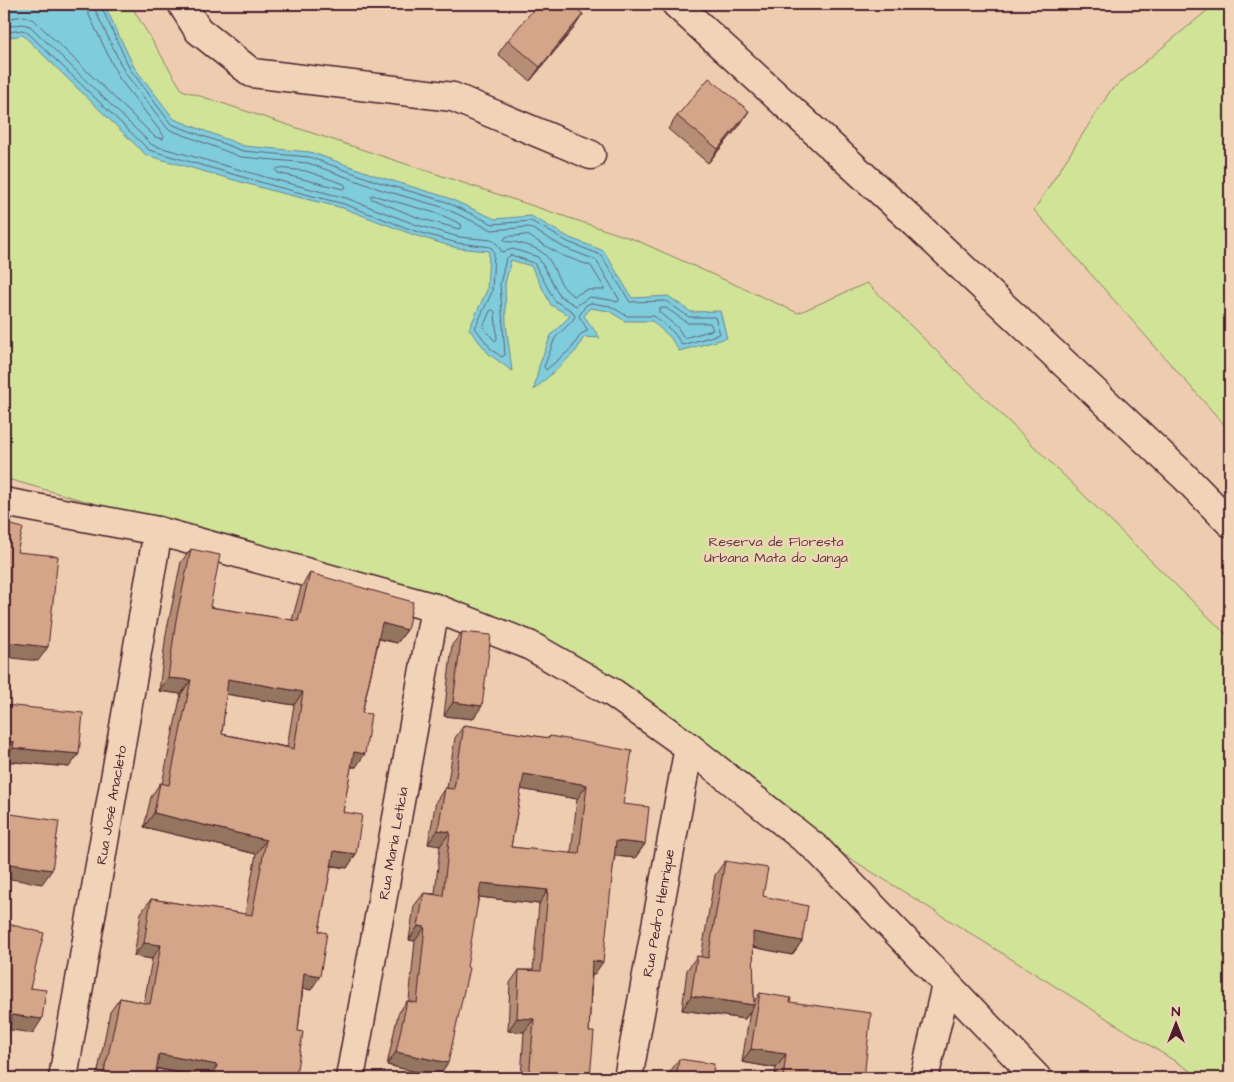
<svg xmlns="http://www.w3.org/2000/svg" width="1234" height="1082" viewBox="0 0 1234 1082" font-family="'Architects Daughter',sans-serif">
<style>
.green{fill:#d0e397;stroke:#8d8161}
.water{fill:#7fccdd;stroke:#6a8796}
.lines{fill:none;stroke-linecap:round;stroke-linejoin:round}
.shore{stroke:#5f6472;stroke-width:1}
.minor-casing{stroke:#4a1f2b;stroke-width:31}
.minor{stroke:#f1d4b8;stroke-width:28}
.wall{fill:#b68e75;stroke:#4a1f2b;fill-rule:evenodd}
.shaded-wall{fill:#94745f;stroke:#4a1f2b}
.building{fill:#d4a588;stroke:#4a1f2b;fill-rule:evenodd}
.labels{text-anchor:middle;stroke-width:5;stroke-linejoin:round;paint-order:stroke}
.park-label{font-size:14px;fill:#5e3c3b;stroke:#f1d4b8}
.street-label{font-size:14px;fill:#4a1f2b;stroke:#f1d4b8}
</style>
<rect width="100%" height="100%" fill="#edccb0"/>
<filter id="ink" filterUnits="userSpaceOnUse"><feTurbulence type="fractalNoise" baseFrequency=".02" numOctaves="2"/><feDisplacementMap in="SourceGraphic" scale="10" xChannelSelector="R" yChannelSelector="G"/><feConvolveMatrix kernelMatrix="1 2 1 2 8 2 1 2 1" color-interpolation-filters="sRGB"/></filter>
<g filter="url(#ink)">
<g class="green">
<path d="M4,4H130L182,90L636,240L798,313L867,283L1230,638V1078H1202L438,601L4,478Z"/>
<path d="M1215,4H1230V431L1034,210L1111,90Z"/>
</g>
<path class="water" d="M4,4H104L134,67L174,119L244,146L310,152L383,178L446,197L495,219L531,216L570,238L604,251L632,298L668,296L691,312L720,311L727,338L679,351L670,337L652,321H625L609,311L590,308L584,316L600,338L584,337L576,351L534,390L539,366L551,335L570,316L551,305L531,266L511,260L505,284L506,324L512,371L489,354L469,329L487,290L489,251L457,248L414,235L343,208L273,191L146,155L23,35L4,38Z"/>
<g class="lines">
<g class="shore">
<path d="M4,19L24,16L34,20L155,137L163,139L164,136L119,78L88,13L86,4"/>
<path d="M4,27L22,24L30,26L152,145L276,180L346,198L417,225L459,237L492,240L497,244L502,252L513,249L538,257L560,296L576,306L589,297L611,300L617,302L619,301V299L596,260L565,248L529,227L492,230L442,207L379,189L308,163L241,157L168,129L125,73L95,10L94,4"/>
<path d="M4,33L22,30L27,32L149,150L274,186L344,204L415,231L457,243L491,247L494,252L492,292L475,328L492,350L502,357L505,355L500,284L506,259L511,255L534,263L555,301L572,311L575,316L573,320L555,338L544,367L546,370L572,348L581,334L587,331V329L579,316L586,305L591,303L610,306L627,316H654L674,333L682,345L720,334L715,317H689L666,301L630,302L601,255L568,242L531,221L493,224L444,201L381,183L309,157L243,151L171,124L130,69L100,4"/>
<path d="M278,168L306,171L344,184L346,187L343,189L278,173L276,170Z"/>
<path d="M372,195L439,214L461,224L462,227L459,229L419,218L372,199L371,197Z"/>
<path d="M527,235L561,255L591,266L604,287V290H586L574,296C550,282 560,255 529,246C521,244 514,241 506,242L504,240L506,237Z"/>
<path d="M660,308H666L688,323H710L713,330L684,338L678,328L659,312Z"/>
<path d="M493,310L495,312L497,339L495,341L483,327L490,311Z"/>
</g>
<g class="minor-casing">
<g id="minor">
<path d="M182,4L198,30L252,73L453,97L591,155"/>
<path d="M676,4L914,222L1184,476L1230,523"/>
<path d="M4,502L158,531L435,608L529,645L613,693L689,747L817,849L1037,1078"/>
<path d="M63,1078L158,531"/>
<path d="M350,1078L435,608"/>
<path d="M628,1078L689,747"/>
<path d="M924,1078L946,985"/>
</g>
</g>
<use href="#minor" class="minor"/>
</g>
<g class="wall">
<path d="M574,28L530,81L498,54L508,40Z"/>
<path d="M677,116L740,125L708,163L668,129Z"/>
<path d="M191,549L210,607L292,620L301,587L310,573L407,630L397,643L379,639L362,713L356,767H351L343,812L356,854L347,868L331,866L319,931L311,990L303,988L298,1031L296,1075L294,1078H205L157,1069L155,1078H96V1075L98,1071L110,1012L120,998L144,1003L152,959L134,956L141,913L151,899L245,914L256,854L144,827L151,797L160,783L162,784L181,694L159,691L166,634L181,562ZM226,694L294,705L287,747L222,734Z"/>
<path d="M462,632L473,719L444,716L452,645Z"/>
<path d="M4,705L69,767L4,761Z"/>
<path d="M464,725L548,738L550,736L623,804L645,844L635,858L615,856L594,975H592L589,1032L590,1078H521L524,1032L508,1031L510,983L519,970H533L539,904L479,897L438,1077L387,1065L398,1014L407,1001H409L415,941L409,940L414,906L424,893L435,894L440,846L428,844L436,801L445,788H447L455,738ZM521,789L577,799L571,854L511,847Z"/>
<path d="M725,861L763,896L802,941L792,955L753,947L754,1002L760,993L790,1002L864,1078H775L776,1068L742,1062L750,1011L745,1019L682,1010L687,970L697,956L701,957L715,875Z"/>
<path d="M679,1059L712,1078H669L670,1072Z"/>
</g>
<g class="shaded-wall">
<path d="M583,14L574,28L530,81L540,67Z"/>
<path d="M749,111L740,125L708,163L718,149Z"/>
<path d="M382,623L407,630L397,643L372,637Z"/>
<path d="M4,642L48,647L38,661L4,657Z"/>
<path d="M168,678L191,680L181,694L159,691Z"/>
<path d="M228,679L303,692L294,705L219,693Z"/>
<path d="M453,702L482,706L473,719L444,716Z"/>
<path d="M4,741L14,742L4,756Z"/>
<path d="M13,748L79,754L69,767L4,761Z"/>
<path d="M354,752L365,754L356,767L344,766Z"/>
<path d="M524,774L587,785L577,799L514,788Z"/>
<path d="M154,813L266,840L256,854L144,827Z"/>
<path d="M438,830L450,832L440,846L428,844Z"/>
<path d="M616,841L645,844L635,858L607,855Z"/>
<path d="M334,851L356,854L347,868L324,864Z"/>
<path d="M4,863L52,870L42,884L4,878Z"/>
<path d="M481,883L548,890L539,904L471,896Z"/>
<path d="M418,926L425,927L415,941L409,940Z"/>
<path d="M753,932L802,941L792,955L743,945Z"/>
<path d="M144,943L161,945L152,959L134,956Z"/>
<path d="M592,961L603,962L594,975H583Z"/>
<path d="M304,973L320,976L311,990L295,987Z"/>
<path d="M691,996L754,1005L745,1019L682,1010Z"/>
<path d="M12,1015L42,1019L33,1033L4,1029Z"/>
<path d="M517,1018L534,1019L524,1032L508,1031Z"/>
<path d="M751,1049L786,1054L776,1068L742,1062Z"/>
<path d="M396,1052L448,1063L438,1077L387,1065Z"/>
<path d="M159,1054L217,1065L207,1078L150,1067Z"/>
<path d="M285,1073L296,1075L294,1078H281Z"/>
<path d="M569,1075L590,1077V1078H566Z"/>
</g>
<g class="building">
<path d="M538,4H570L583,14L540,67L508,40Z"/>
<path d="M709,78L749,111L718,149L677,116Z"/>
<path d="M4,523L23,528L17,552L58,556L48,647L4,642Z"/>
<path d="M191,549L220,555L210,607L298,621L310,573L413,602L407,630L382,623L362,713L371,714L365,754L354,752L343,812L362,815L356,854L334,851L319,931L327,933L320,976L304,973L298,1031L303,1032L296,1075L285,1073L284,1078H214L217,1065L159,1054L155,1078H103L106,1061H107L120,998L150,1004L161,945L144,943L151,899L252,915L266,840L154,813L160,783L169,785L191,680L168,678L176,620ZM228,679L303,692L294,749L222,734Z"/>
<path d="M462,632L491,635L482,706L453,702Z"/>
<path d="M4,705L83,713L79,754L13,748L14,742L4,741Z"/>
<path d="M464,725L549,738L550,736L632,751L623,804L649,807L645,844L616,841L603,962L592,961L589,1032H594L590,1077L569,1075L568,1078H529L534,1019L517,1018L519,970L541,971L548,890L481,883L467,967L469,968L448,1063L396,1052L407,1001L417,1003L425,927L418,926L424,893L443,896L450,832L438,830L445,788L454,789ZM524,774L587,785L579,854L511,847Z"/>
<path d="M4,813L59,821L52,870L4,863Z"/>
<path d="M725,861L768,868L763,896L808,906L802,941L753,932L754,1005L691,996L697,956L708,958Z"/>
<path d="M4,923L44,933L30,988L46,990L42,1019L12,1015L4,1068Z"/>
<path d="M760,993L791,998L790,1002L871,1013L864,1078H783L786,1054L751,1049Z"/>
<path d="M679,1059L714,1064L712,1078H676Z"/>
</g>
</g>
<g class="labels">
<g class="park-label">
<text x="776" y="546">Reserva de Floresta<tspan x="776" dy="16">Urbana Mata do Janga</tspan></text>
</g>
<g class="street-label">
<text transform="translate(111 805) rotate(-80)" y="5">Rua José Anacleto</text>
<text transform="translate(393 843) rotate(-80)" y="5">Rua Maria Leticia</text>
<text transform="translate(658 913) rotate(-80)" y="5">Rua Pedro Henrique</text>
</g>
</g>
<rect width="1234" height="1082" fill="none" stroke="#f1d4b8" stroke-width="20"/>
<rect x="10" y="10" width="1214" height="1062" fill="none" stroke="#4a1f2b" stroke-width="2" filter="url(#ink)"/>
<g transform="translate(1176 1024)" stroke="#f1d4b8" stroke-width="4" paint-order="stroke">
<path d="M0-4L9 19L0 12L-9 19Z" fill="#4a1f2b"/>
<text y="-8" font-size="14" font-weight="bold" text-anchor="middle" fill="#4a1f2b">N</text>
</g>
</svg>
